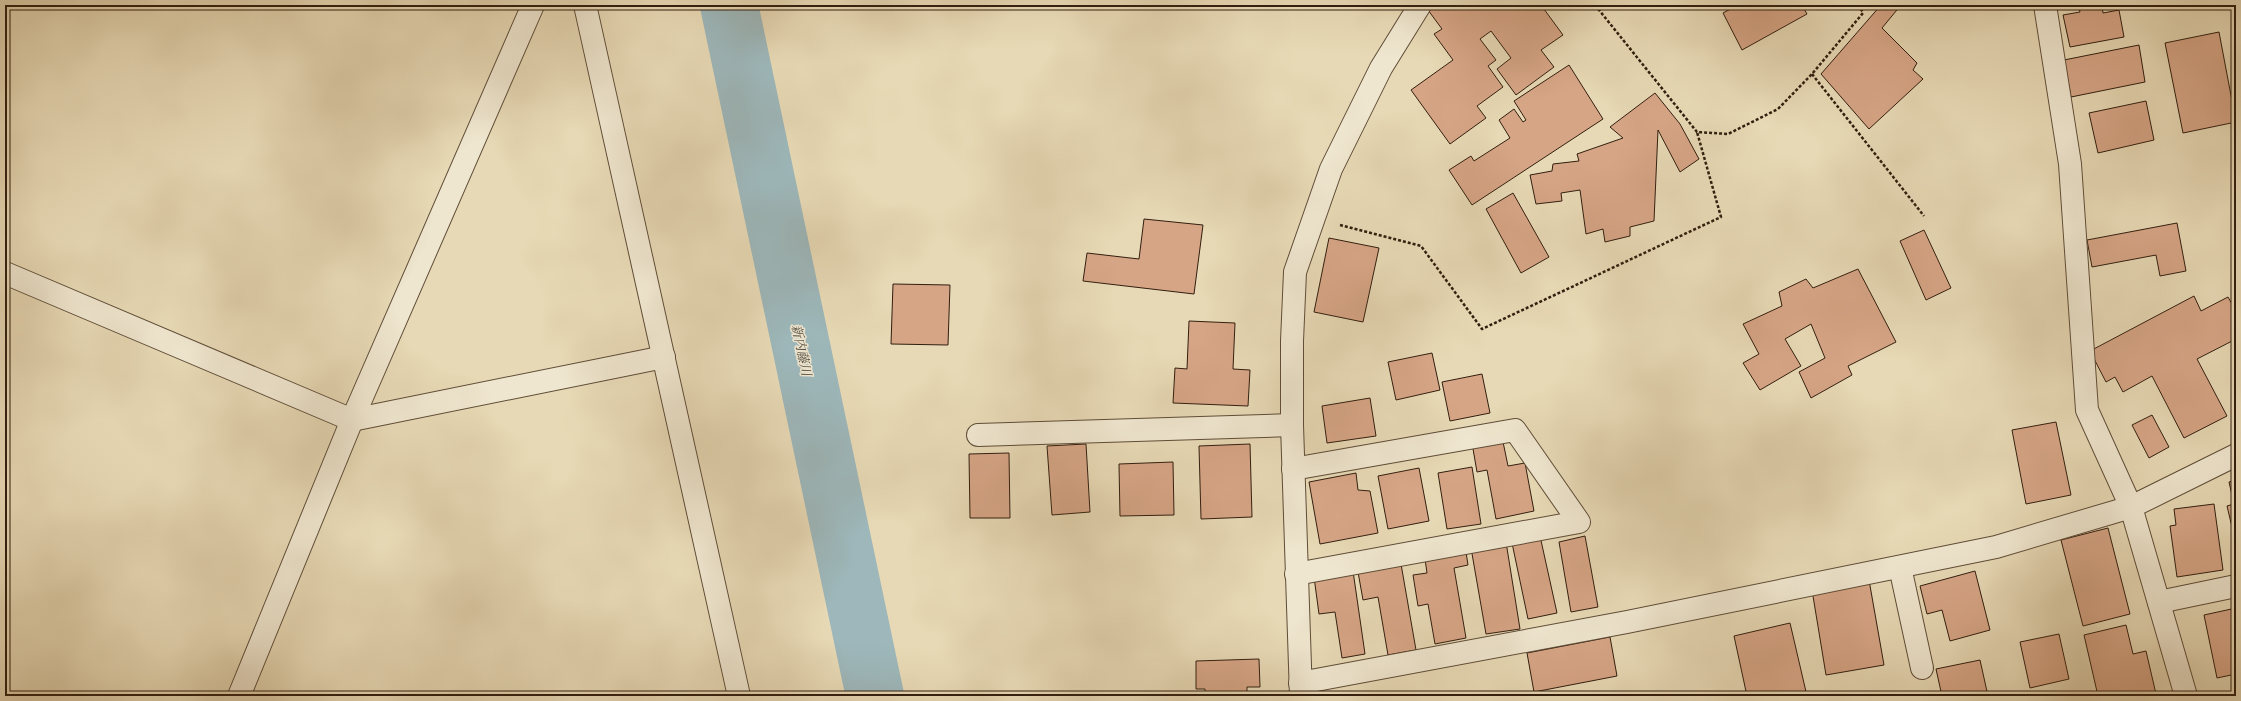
<svg xmlns="http://www.w3.org/2000/svg" width="2241" height="701" viewBox="0 0 2241 701" font-family="'Libre Caslon Text','Noto Serif JP',serif">
<style>
.lines{fill:none;stroke-linecap:round;stroke-linejoin:round}
.river{stroke:#9db7ba;stroke-width:58}
.building{fill:#d6a586;stroke:#321e0f}
.street-casing{stroke:#5f4d38;stroke-width:24}
.path{stroke:#321e0f;stroke-width:2.5;stroke-dasharray:3 2;stroke-linecap:butt}
.street{stroke:#efe6cf;stroke-width:22}
.labels{text-anchor:middle;stroke-width:3;stroke-linejoin:round;paint-order:stroke}
.water-label{font-size:13px;font-style:italic;fill:#524c42;stroke:#efe6cf}
</style>
<rect width="100%" height="100%" fill="#e7d9b5"/>
<filter id="stains"><feTurbulence type="fractalNoise" baseFrequency=".005" numOctaves="4"/><feColorMatrix values="0 0 0 0 .2 0 0 0 0 .09 0 0 0 0 .02 0 0 0 .5 -.17"/></filter>
<radialGradient id="worn" r=".72"><stop offset=".6" stop-color="#630" stop-opacity="0"/><stop offset="1" stop-color="#630" stop-opacity=".3"/></radialGradient>
<g class="lines">
<path class="river" d="M729,5L875,696"/>
</g>
<g class="building">
<path d="M1432,5H1541L1563,35L1541,50L1554,67L1516,95L1497,69L1511,58L1491,31L1480,39L1496,60L1488,66L1503,87L1477,106L1486,118L1450,144L1411,90L1453,60L1434,34L1442,29L1428,10Z"/>
<path d="M1738,5H1802L1807,14L1742,50L1723,13Z"/>
<path d="M1881,5H1901L1882,28L1917,63L1913,70L1923,79L1869,129L1821,74Z"/>
<path d="M2102,5L2103,13L2119,10L2124,37L2070,47L2063,15L2080,12L2079,8Z"/>
<path d="M2219,32L2236,122L2183,133L2165,43Z"/>
<path d="M2139,45L2145,82L2071,97L2064,60Z"/>
<path d="M1569,65L1603,119L1472,205L1449,170L1471,156L1474,161L1510,138L1499,120L1514,109L1523,122L1526,120L1514,101Z"/>
<path d="M1655,93L1680,124L1699,159L1680,172L1658,130L1654,221L1630,227V236L1605,242L1603,229L1586,234L1580,190L1561,193L1562,201L1536,204L1530,175L1552,171L1553,164L1579,161L1577,154L1623,138L1610,127Z"/>
<path d="M2146,101L2154,140L2098,153L2089,113Z"/>
<path d="M1513,193L1549,257L1521,273L1486,209Z"/>
<path d="M1144,219L1203,225L1194,294L1083,281L1087,253L1139,259Z"/>
<path d="M2177,223L2186,271L2160,276L2156,255L2092,267L2087,240Z"/>
<path d="M1924,230L1951,288L1926,300L1900,241Z"/>
<path d="M1329,238L1379,248L1363,322L1314,312Z"/>
<path d="M1858,269L1896,342L1848,366L1852,375L1811,398L1799,372L1825,358L1811,324L1785,339L1801,366L1760,390L1743,363L1759,354L1743,324L1782,306L1779,292L1806,279L1813,288Z"/>
<path d="M893,284L950,285L948,345L891,344Z"/>
<path d="M2194,296L2201,311L2228,297L2236,311V339L2197,359L2227,416L2184,438L2152,376L2123,392L2115,377L2106,382L2090,351Z"/>
<path d="M1189,321L1235,323L1233,369L1250,370L1248,406L1173,403L1175,368L1187,369Z"/>
<path d="M1432,353L1440,390L1396,400L1388,362Z"/>
<path d="M1482,374L1490,413L1450,421L1442,382Z"/>
<path d="M1370,398L1376,436L1327,443L1322,406Z"/>
<path d="M2152,415L2169,447L2149,458L2132,425Z"/>
<path d="M2056,422L2071,495L2026,504L2012,430Z"/>
<path d="M1502,437L1508,466L1525,463L1534,511L1496,519L1487,470L1477,472L1472,443Z"/>
<path d="M1086,444L1090,512L1052,515L1047,446Z"/>
<path d="M1250,444L1252,517L1201,519L1199,446Z"/>
<path d="M1009,453L1010,518H970L969,454Z"/>
<path d="M1173,462L1174,515L1120,516L1119,464Z"/>
<path d="M1472,467L1481,524L1447,529L1438,473Z"/>
<path d="M1419,468L1429,521L1388,529L1378,476Z"/>
<path d="M1356,473L1358,490L1370,491L1378,533L1320,544L1309,482Z"/>
<path d="M2236,480V544L2227,506L2234,504L2229,482Z"/>
<path d="M2214,504L2223,570L2177,577L2170,526L2176,525L2174,509Z"/>
<path d="M2108,528L2130,614L2083,626L2061,540Z"/>
<path d="M1540,536L1557,613L1528,619L1512,543Z"/>
<path d="M1585,536L1598,607L1571,612L1559,542Z"/>
<path d="M1506,542L1520,629L1486,634L1471,548Z"/>
<path d="M1466,552L1468,565L1454,568L1466,638L1435,644L1428,604L1418,606L1413,575L1427,573L1425,559Z"/>
<path d="M1401,564L1416,650L1388,655L1378,597L1363,600L1358,572Z"/>
<path d="M1353,571L1365,654L1342,658L1335,612L1319,614L1314,577Z"/>
<path d="M1975,571L1990,630L1950,641L1942,610L1927,614L1920,586Z"/>
<path d="M1869,580L1884,665L1826,675L1812,590Z"/>
<path d="M2236,608V674L2217,678L2204,615Z"/>
<path d="M1790,623L1807,696H1747L1734,636Z"/>
<path d="M2126,625L2133,654L2146,651L2156,694L2147,696H2098L2084,635Z"/>
<path d="M2059,634L2069,679L2030,688L2020,642Z"/>
<path d="M1610,637L1617,676L1534,692L1527,653Z"/>
<path d="M1259,659L1260,687H1247V696H1205V689H1196V661Z"/>
<path d="M1980,660L1988,696H1942L1936,669Z"/>
</g>
<g class="lines">
<g class="street-casing">
<g id="street">
<path d="M585,5L739,696"/>
<path d="M2045,5L2070,164L2087,410L2131,507L2186,696"/>
<path d="M5,273L352,420L664,357"/>
<path d="M978,435L1292,425"/>
<path d="M1293,469L1515,430L1579,522L1296,574"/>
<path d="M1900,567L1922,668"/>
<path d="M2159,602L2236,586"/>
<path d="M1300,683L1627,622L1996,547L2131,507L2236,455"/>
<path d="M239,696L352,420L533,5"/>
<path d="M1301,696L1292,425V341L1295,272L1331,169L1381,68L1420,5"/>
</g>
</g>
<g class="path">
<path d="M1595,5L1697,132L1728,134L1778,109L1812,74L1863,13L1859,5"/>
<path d="M1812,74L1924,216"/>
<path d="M1340,225L1421,246L1482,329L1721,217L1697,132"/>
</g>
<use href="#street" class="street"/>
</g>
<g class="labels">
<g class="water-label">
<text transform="translate(802 350) rotate(78)" y="5">新内藤川</text>
</g>
</g>
<rect width="2241" height="701" fill="none" stroke="#e7d9b5" stroke-width="20"/>
<rect x="6" y="6" width="2229" height="689" fill="none" stroke="#321e0f" stroke-width="2"/>
<rect x="10" y="10" width="2221" height="681" fill="none" stroke="#321e0f"/>
<rect width="100%" height="100%" filter="url(#stains)"/>
<rect width="100%" height="100%" fill="url(#worn)"/>
</svg>
